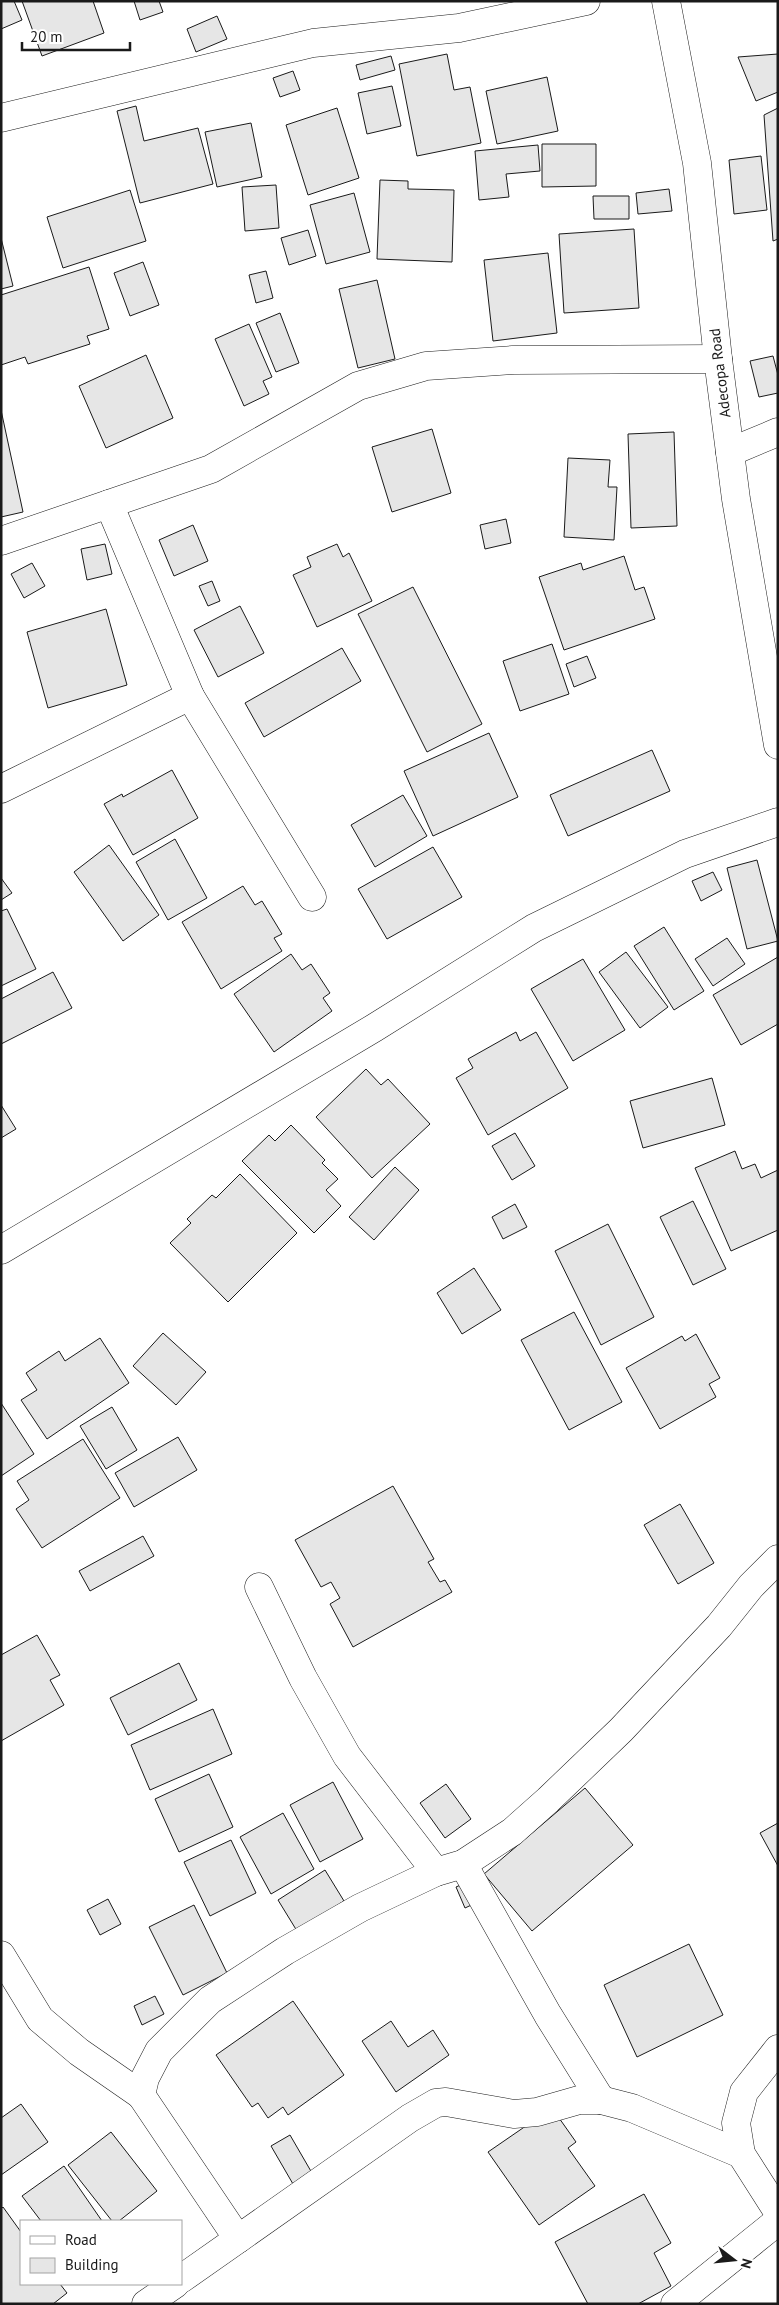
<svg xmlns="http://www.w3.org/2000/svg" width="779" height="2305" viewBox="0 0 779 2305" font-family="'PT Sans',sans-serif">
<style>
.building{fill:#e6e6e6;stroke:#1a1a1a}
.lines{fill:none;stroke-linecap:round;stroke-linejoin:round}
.minor-casing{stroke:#1a1a1a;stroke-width:29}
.tertiary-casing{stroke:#1a1a1a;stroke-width:29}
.minor{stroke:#fff;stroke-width:28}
.tertiary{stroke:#fff;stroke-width:28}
.labels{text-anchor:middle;stroke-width:4;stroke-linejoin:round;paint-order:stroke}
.street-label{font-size:15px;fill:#1a1a1a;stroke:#fff}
</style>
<rect width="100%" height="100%" fill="#fff"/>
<g class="building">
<path d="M1,1H14L22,20L1,29Z"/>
<path d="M22,1H93L104,33L42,56Z"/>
<path d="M134,1H159L163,12L140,20Z"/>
<path d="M217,16L227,39L196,52L187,29Z"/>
<path d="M447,54L454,90L470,87L481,143L417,156L399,64Z"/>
<path d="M778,54V92L756,101L738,57Z"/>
<path d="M391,56L395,70L360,80L356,65Z"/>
<path d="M293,71L300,90L280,97L273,78Z"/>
<path d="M547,77L558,131L497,144L486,91Z"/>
<path d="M392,86L401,126L367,134L358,93Z"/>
<path d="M136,106L144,141L198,128L213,184L140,203L117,111Z"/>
<path d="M337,108L359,178L308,195L286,125Z"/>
<path d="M778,108V239L773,241L764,115Z"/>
<path d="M251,123L262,177L217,187L205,132Z"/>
<path d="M542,144H596V186L542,187Z"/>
<path d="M538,145L540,171L506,174L509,197L479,200L475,151Z"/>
<path d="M761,156L767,210L734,214L729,160Z"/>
<path d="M380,180L408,181V189L454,190L452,262L377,259Z"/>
<path d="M276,185L279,228L245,231L242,187Z"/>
<path d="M669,189L672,211L638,214L636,193Z"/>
<path d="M130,190L146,241L63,268L47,217Z"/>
<path d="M354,193L370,252L326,264L310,205Z"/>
<path d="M593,196H629V219H594Z"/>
<path d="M634,229L639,308L564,313L559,234Z"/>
<path d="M308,230L316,256L289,265L281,238Z"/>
<path d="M1,238L13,286L1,289Z"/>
<path d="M548,253L557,333L493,341L484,260Z"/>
<path d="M143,262L159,305L130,316L114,273Z"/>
<path d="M89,267L109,329L87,336L90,344L28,364L25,357L1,365V295Z"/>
<path d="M266,271L273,298L256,303L249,275Z"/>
<path d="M377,280L395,359L358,368L339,289Z"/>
<path d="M280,313L299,363L276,372L256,323Z"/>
<path d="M249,324L272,377L263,381L269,394L244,406L215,339Z"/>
<path d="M146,355L173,418L106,448L79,386Z"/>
<path d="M773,356L778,375V393L759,397L750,361Z"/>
<path d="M1,410L23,512L1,517Z"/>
<path d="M432,429L451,493L392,512L372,447Z"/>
<path d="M674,432L677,526L631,528L628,434Z"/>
<path d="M568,458L610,460L608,487H617L614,540L564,537Z"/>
<path d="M506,519L511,543L485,549L480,525Z"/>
<path d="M193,525L208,561L174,576L159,540Z"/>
<path d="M105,544L112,574L87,580L81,549Z"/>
<path d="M337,544L343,557L349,553L372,601L317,627L293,575L311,567L307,557Z"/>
<path d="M624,556L635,590L644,587L655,619L564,650L539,577L581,563L583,570Z"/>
<path d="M32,563L45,586L24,598L11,574Z"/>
<path d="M212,581L220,601L208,606L199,586Z"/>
<path d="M413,587L482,724L427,752L358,614Z"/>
<path d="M240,606L264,653L218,677L194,630Z"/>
<path d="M106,609L127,685L48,708L27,632Z"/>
<path d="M552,644L569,694L520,711L503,661Z"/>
<path d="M342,648L361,681L264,737L245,703Z"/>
<path d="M587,656L596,678L574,687L566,664Z"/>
<path d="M489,733L518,797L433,836L404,771Z"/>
<path d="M652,750L670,791L568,836L550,795Z"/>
<path d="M172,770L198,818L133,855L104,804L122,794L123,797Z"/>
<path d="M403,795L427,836L375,867L351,825Z"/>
<path d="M175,839L207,898L168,920L136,862Z"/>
<path d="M109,845L159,915L123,941L74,872Z"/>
<path d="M433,847L462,897L387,939L358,889Z"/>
<path d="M757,860L778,941L747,949L727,868Z"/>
<path d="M713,872L722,890L701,901L692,881Z"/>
<path d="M1,878L12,893L1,900Z"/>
<path d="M243,886L255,905L262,901L282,934L274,938L282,951L221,989L182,922Z"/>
<path d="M7,909L36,969L1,986V911Z"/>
<path d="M664,927L704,991L674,1010L634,946Z"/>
<path d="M727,938L745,964L713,986L695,959Z"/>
<path d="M626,952L668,1007L640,1028L599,972Z"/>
<path d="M291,954L302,970L311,964L330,993L323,998L332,1011L274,1052L234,994Z"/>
<path d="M778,957V1024L741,1045L713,995Z"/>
<path d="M583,959L625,1030L573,1061L531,989Z"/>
<path d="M53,972L72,1008L1,1044V999Z"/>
<path d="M516,1032L520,1041L536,1032L568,1088L488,1135L456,1078L473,1068L468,1059Z"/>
<path d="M366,1069L381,1085L388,1079L430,1124L372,1178L316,1117Z"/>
<path d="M712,1078L725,1125L643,1148L630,1101Z"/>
<path d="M1,1105L16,1129L1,1138Z"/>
<path d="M291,1125L325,1160L322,1163L338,1179L326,1190L341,1206L314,1233L242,1161L269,1135L275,1141Z"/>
<path d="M515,1133L535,1166L512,1180L492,1146Z"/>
<path d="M735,1151L742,1169L755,1164L761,1178L778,1170V1230L731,1251L695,1168Z"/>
<path d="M395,1167L419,1190L374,1240L349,1217Z"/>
<path d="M240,1174L297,1233L228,1302L170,1243L191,1223L187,1219L212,1195L216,1198Z"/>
<path d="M693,1201L726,1269L693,1285L660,1217Z"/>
<path d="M515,1204L527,1227L503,1239L492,1217Z"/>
<path d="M608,1224L654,1317L601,1345L555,1251Z"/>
<path d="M474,1268L501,1310L462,1334L437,1293Z"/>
<path d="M574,1312L622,1402L569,1430L521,1340Z"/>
<path d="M163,1333L206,1372L176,1405L133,1366Z"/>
<path d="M696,1334L720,1378L709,1384L716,1397L660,1429L626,1368L682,1336L685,1341Z"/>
<path d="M100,1338L129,1383L47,1439L21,1400L37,1390L26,1373L59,1351L65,1361Z"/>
<path d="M1,1403L34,1454L1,1476Z"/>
<path d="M112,1407L137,1450L106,1469L80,1426Z"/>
<path d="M178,1437L197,1470L134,1507L115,1473Z"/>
<path d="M83,1439L120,1498L42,1548L16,1509L29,1500L17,1481Z"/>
<path d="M393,1486L434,1559L428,1562L440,1582L445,1580L452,1592L353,1647L330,1604L340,1598L331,1582L321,1587L295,1540Z"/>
<path d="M680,1504L714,1563L678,1584L644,1525Z"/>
<path d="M143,1536L154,1556L90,1591L79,1571Z"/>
<path d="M37,1635L60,1675L50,1680L64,1705L1,1741V1655Z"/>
<path d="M179,1663L197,1700L128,1735L110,1698Z"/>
<path d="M213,1709L232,1754L150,1790L131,1745Z"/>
<path d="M209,1774L233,1827L179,1852L155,1799Z"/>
<path d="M333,1782L363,1839L320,1862L290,1805Z"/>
<path d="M446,1784L471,1819L445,1838L420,1803Z"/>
<path d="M585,1788L633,1845L532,1931L484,1874Z"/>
<path d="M283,1813L314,1869L271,1894L240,1837Z"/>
<path d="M778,1823V1866L760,1833Z"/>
<path d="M231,1840L256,1893L210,1916L184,1862Z"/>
<path d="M325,1870L344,1901L297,1931L278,1900Z"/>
<path d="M470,1881L480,1901L465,1908L456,1887Z"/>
<path d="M108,1899L121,1924L100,1935L87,1910Z"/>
<path d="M194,1905L227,1973L183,1995L149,1927Z"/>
<path d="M689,1944L723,2015L637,2057L604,1985Z"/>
<path d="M155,1996L164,2014L142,2025L134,2006Z"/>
<path d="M293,2001L344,2075L288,2115L283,2107L268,2118L258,2103L252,2107L216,2055Z"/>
<path d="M391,2021L408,2047L433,2030L449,2055L396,2092L362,2041Z"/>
<path d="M21,2104L48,2142L1,2175V2118Z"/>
<path d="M552,2108L576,2142L568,2148L595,2186L539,2225L488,2152Z"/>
<path d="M111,2132L157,2191L119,2221H112L68,2165Z"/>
<path d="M290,2135L312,2173L293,2184L271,2146Z"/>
<path d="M64,2166L102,2221H41L22,2196Z"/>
<path d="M644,2194L671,2243L654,2253L671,2286L638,2304H588L555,2242Z"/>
<path d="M3,2207L21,2232V2284H60L67,2293L53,2304H1V2209Z"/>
</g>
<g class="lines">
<g class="minor-casing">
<g id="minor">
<path d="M1,118L313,43L459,28L586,1"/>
<path d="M730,452L778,432"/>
<path d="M109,504L190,696L312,897"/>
<path d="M1,541L211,469L358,386L426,366L513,360L718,359"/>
<path d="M1,789L190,696"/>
<path d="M1,1250L374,1028L534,928L685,854L778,822"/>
<path d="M259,1587L303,1678L347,1756L436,1872"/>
<path d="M463,1864L548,2015L601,2100"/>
<path d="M1,1955L40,2019L79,2052L141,2095"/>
<path d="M778,2049L744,2092L736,2123L741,2154L778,2212"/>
<path d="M238,2239L141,2095L145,2078L159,2051L210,2000L285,1951L360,1908L436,1872L463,1864L512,1832L548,1800L621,1730L719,1626L751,1586L778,1559"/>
<path d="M181,2279L410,2118L436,2103L446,2102L514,2114L537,2112L579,2100H601L632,2108L741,2154"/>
<path d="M146,2304L175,2284"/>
<path d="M675,2304L778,2221"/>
</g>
</g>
<g class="tertiary-casing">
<path id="tertiary" d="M666,1L697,163L718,359L736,499L778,745"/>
</g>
<use href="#minor" class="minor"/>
<use href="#tertiary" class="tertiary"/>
</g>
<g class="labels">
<g class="street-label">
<text transform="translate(720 373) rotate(-97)" y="5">Adecopa Road</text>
</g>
</g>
<rect width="779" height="2305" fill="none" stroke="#1a1a1a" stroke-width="5"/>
<rect x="20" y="2220" width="162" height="65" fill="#ffffff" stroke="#a3a3a3"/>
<rect x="30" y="2236" width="25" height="8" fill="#ffffff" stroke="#a3a3a3"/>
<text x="65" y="2245" font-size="15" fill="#1a1a1a">Road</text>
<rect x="30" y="2258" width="25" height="15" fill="#e6e6e6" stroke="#a3a3a3"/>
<text x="65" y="2270" font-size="15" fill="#1a1a1a">Building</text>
<g transform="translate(734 2260) rotate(106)" stroke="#ffffff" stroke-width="4" paint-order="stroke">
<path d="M0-4L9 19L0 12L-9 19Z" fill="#1a1a1a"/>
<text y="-8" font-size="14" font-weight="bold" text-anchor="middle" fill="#1a1a1a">N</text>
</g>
<path d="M22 42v8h108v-8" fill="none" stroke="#1a1a1a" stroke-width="2.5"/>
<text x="30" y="42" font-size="15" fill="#1a1a1a" stroke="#ffffff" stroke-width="4" paint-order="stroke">20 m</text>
</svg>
